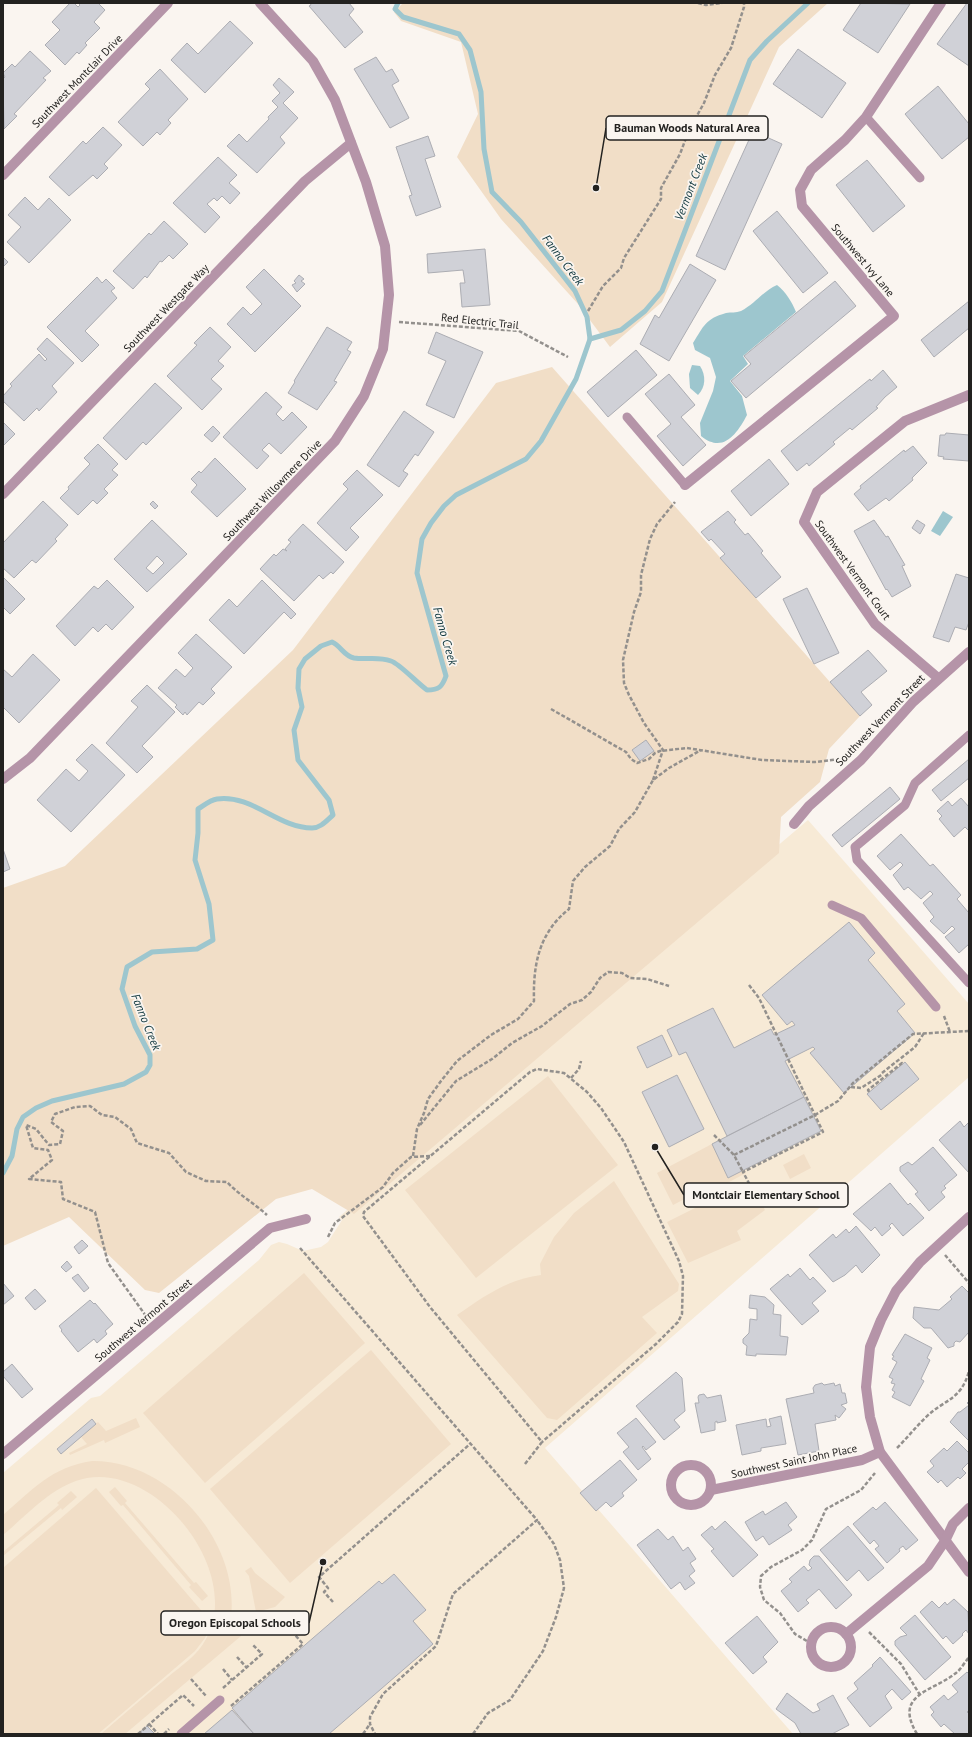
<svg xmlns="http://www.w3.org/2000/svg" width="972" height="1737" viewBox="0 0 972 1737" font-family="'PT Sans',sans-serif">
<style>
.education{fill:#f7ead6}
.green{fill:#f1dec7}
.water{fill:#9dc6ce}
.lines{fill:none;stroke-linecap:round;stroke-linejoin:round}
.stream{stroke:#9dc6ce;stroke-width:5}
.building{fill:#d0d1d7;stroke:#acadb3;fill-rule:evenodd}
.path{stroke:#93908d;stroke-width:2.5;stroke-dasharray:4 2;stroke-linecap:butt}
.lane{stroke:#b594a8;stroke-width:9}
.street{stroke:#b594a8;stroke-width:10}
.labels{text-anchor:middle;stroke-width:3.5;stroke-linejoin:round;paint-order:stroke}
.street-label{font-size:11px;fill:#232220;stroke:#faf5f0}
.water-label{font-size:12px;font-style:italic;fill:#0e363d;stroke:#faf5f0}
.leader{fill:none;stroke:#232220;stroke-width:1.5}
.callout-dot{fill:#232220;stroke:#faf5f0;stroke-width:1.5}
.callout{fill:#faf5f0;stroke:#232220;stroke-width:1.5}
.callout-label{font-size:12px;text-anchor:middle;font-weight:bold;fill:#232220}
</style>
<rect width="100%" height="100%" fill="#faf5f0"/>
<path class="education" d="M808,820L969,1004V1077L545,1448L793,1734H3V1473L91,1398L100,1396L259,1260L271,1245L279,1242L287,1244L303,1251L321,1247L328,1242L342,1220L339,1217Z"/>
<g class="green">
<path d="M403,3H828L779,47L662,302L610,347L578,304L501,219L457,157L478,114L461,42L401,21L394,12Z"/>
<path d="M552,367L860,716L829,749L820,782L781,817L779,853L354,1214L312,1189L276,1199L159,1293L145,1290L69,1217L3,1246V888L65,866L293,650L496,383Z"/>
<path d="M548,1076L618,1165L476,1278L405,1190Z"/>
<path d="M727,1136L746,1173L703,1196L700,1191L673,1205L657,1173Z"/>
<path d="M804,1154L811,1168L790,1179L783,1165Z"/>
<path d="M614,1181L679,1284L678,1291L642,1317L657,1333L557,1420L547,1418L457,1315C484,1296 508,1279 541,1275L540,1264L554,1237L574,1213Z"/>
<path d="M748,1185L749,1188L753,1186L765,1210L737,1231L741,1240L688,1263L667,1222L719,1196L720,1197Z"/>
<path d="M304,1273L365,1343L205,1483L143,1413Z"/>
<path d="M371,1350L451,1444L290,1583L210,1489Z"/>
<path d="M136,1418L140,1427L105,1443L104,1440L70,1455L69,1453L87,1444L81,1437L98,1422L106,1431Z"/>
<path d="M92,1461C171,1460 244,1546 230,1624L241,1636L125,1734H101C123,1715 145,1696 168,1677C181,1666 198,1655 206,1639C243,1573 159,1465 87,1478C54,1484 28,1514 3,1535V1515C33,1489 52,1467 92,1461Z"/>
<path d="M115,1487L127,1501L125,1503L194,1583L196,1582L208,1596L202,1601L189,1587L191,1585L123,1505L121,1506L109,1492Z"/>
<path d="M96,1488L212,1623L205,1638L195,1651L98,1734H3V1568Z"/>
<path d="M71,1491L77,1497L62,1510L61,1508L3,1556V1552L59,1505L57,1503Z"/>
<path d="M251,1567L255,1573L285,1597L275,1607L256,1612L249,1576L245,1571Z"/>
</g>
<g class="water">
<path d="M777,285C786,292 792,302 796,312L743,356L748,364L730,381L742,396L747,415C737,434 723,454 701,436L700,423L713,391L716,377L710,358L695,350L693,343C704,326 705,319 726,313C731,312 736,313 741,311C755,304 763,291 777,285Z"/>
<path d="M692,365L700,366C706,375 706,387 698,395L690,388L689,374Z"/>
<path d="M943,511L953,517L940,536L931,531Z"/>
</g>
<g class="lines">
<g class="stream">
<path d="M590,339L621,330L645,311L662,291L750,60L767,41L808,3"/>
<path d="M3,1173L12,1156L17,1129L23,1117L36,1108L52,1101L124,1084L146,1072L150,1065V1055L135,1026L122,989L127,967L152,952L197,949L213,940L209,904L195,860L198,833V809C203,806 210,800 217,799C252,794 278,828 312,828C321,828 327,820 333,815L329,800L298,760L294,730L302,707L298,688L299,669L305,659L321,646L332,642C341,646 344,656 354,658C367,660 377,656 391,661C400,664 417,683 427,690C439,690 442,687 446,676L417,573L422,539L431,523L444,506L456,495L526,459L541,441L576,379L590,339L587,317L575,291L521,222L492,192L484,149L481,92L470,50L459,34L403,17L395,9L398,3"/>
</g>
</g>
<g class="building">
<path d="M70,3H74L78,7L80,5L78,3H98L105,10L94,22L100,28L85,43L87,45L79,54L77,52L65,65L45,45L60,30L52,22Z"/>
<path d="M310,3H349L354,9L349,15L363,32L345,48L309,6L311,5Z"/>
<path d="M861,3L910,4L878,53L843,30Z"/>
<path d="M967,3H969V66L937,44Z"/>
<path d="M230,21L253,43L205,93L171,60L187,43L198,54Z"/>
<path d="M798,49L846,83L822,118L773,84Z"/>
<path d="M30,51L51,71L43,78L46,80L14,114L17,116L4,129L3,79L5,77L3,73L12,64L15,67Z"/>
<path d="M376,57L386,72L392,69L399,81L392,85L409,118L390,128L354,69Z"/>
<path d="M160,69L188,99L168,120L171,123L160,135L157,132L143,146L118,122L150,89L145,84Z"/>
<path d="M279,78L294,92L283,103L298,118L280,137L285,143L257,173L227,146L239,134L247,142L269,119L268,117L278,107L272,101L280,93L273,85Z"/>
<path d="M938,86L969,124V137L942,159L905,114Z"/>
<path d="M103,127L122,145L104,164L108,168L97,179L93,175L69,196L49,177L83,141L86,144Z"/>
<path d="M753,131L782,144L725,270L696,256Z"/>
<path d="M428,136L435,156L425,159L441,207L416,216L409,196L412,195L396,147Z"/>
<path d="M218,157L237,175L229,183L240,193L230,204L222,196L217,201L214,198L207,204L220,217L205,233L173,203Z"/>
<path d="M867,160L905,206L873,232L836,185Z"/>
<path d="M25,197L38,210L49,198L71,220L29,263L7,242L21,227L8,215Z"/>
<path d="M777,211L828,273L803,293L753,231Z"/>
<path d="M164,221L188,244L173,259L169,255L162,262L160,261L147,278L145,276L133,289L113,271L149,233L151,235Z"/>
<path d="M485,249L490,305L462,307L460,283H465L463,270L428,273L427,254Z"/>
<path d="M3,257L8,262L3,267Z"/>
<path d="M690,264L716,280L669,361L640,344L655,315L659,318Z"/>
<path d="M264,269L301,306L255,352L227,324L243,307L251,315L262,304L246,287Z"/>
<path d="M299,275L304,279L301,281L305,284L297,292L292,285L296,283L294,281Z"/>
<path d="M97,277L102,283L106,279L115,288L111,291L117,298L85,331L99,345L82,362L47,327Z"/>
<path d="M835,281L856,306L746,398L731,381L751,364L744,356Z"/>
<path d="M969,301V328L934,357L921,340Z"/>
<path d="M210,327L231,347L218,361L224,366L211,379L222,389L202,410L167,376L197,345L194,343Z"/>
<path d="M327,327L352,342L347,350L351,352L334,381L337,382L317,410L288,393L295,382L294,381Z"/>
<path d="M436,332L483,352L454,418L426,405L446,361L428,353Z"/>
<path d="M47,338L74,363L52,386L57,392L39,411L37,408L24,421L3,401V396L12,386L10,384L39,354L45,361L47,359L37,349Z"/>
<path d="M636,350L657,375L608,417L587,392Z"/>
<path d="M883,370L897,387L885,397L876,407L878,408L852,430L850,428L833,442L835,444L809,466L807,463L797,471L781,451L870,379L871,381Z"/>
<path d="M669,374L695,405L681,417L706,445L683,466L657,436L671,424L645,394Z"/>
<path d="M155,383L182,408L146,445L143,442L126,460L103,438Z"/>
<path d="M266,392L282,407L276,414L283,421L292,412L307,427L281,454L269,443L262,450L269,456L257,469L223,437Z"/>
<path d="M404,411L434,432L418,456L415,454L403,471L408,474L399,487L367,465Z"/>
<path d="M3,422L15,434L3,446Z"/>
<path d="M213,426L220,433L212,442L204,435Z"/>
<path d="M946,433L969,435V461L943,459L944,457L938,456L940,435H945Z"/>
<path d="M98,444L118,464L112,470L118,475L104,489L108,493L97,504L93,500L78,515L60,498L69,489L68,487L90,464L84,458Z"/>
<path d="M913,446L927,463L912,478L913,480L889,501L886,498L868,511L854,494L861,488L860,486L904,450L905,452Z"/>
<path d="M215,458L246,489L217,517L191,492L197,485L191,479L199,471L201,473Z"/>
<path d="M769,459L789,484L751,516L731,491Z"/>
<path d="M357,470L383,495L350,528L359,537L346,551L317,523L348,489L343,484Z"/>
<path d="M43,501L68,525L55,539L57,541L36,563L32,560L14,578L3,568V543Z"/>
<path d="M153,501L158,506L155,509L150,504Z"/>
<path d="M728,511L736,520L734,522L745,535L748,533L763,551L761,553L781,577L756,598L720,558L725,554L711,539L709,541L701,532Z"/>
<path d="M152,520L187,554L147,592L114,559ZM157,556L164,563L153,574L146,568Z"/>
<path d="M874,520L886,537L888,536L905,565L902,566L911,586L892,597L887,589L886,590L854,531Z"/>
<path d="M917,520L925,525L920,534L912,528Z"/>
<path d="M303,524L344,562L333,574L331,572L323,579L319,575L294,601L260,569L274,554L276,556L283,549L287,551L285,549L291,542L288,540Z"/>
<path d="M956,574L969,578V622L966,630L955,627L949,642L933,637Z"/>
<path d="M3,577L25,599L10,614L3,607Z"/>
<path d="M107,580L134,607L112,630L106,624L98,632L93,627L75,646L56,626L94,586L98,589Z"/>
<path d="M262,580L296,614L291,619L284,612L244,654L209,620L229,599L237,607Z"/>
<path d="M807,588L839,653L814,664L783,599Z"/>
<path d="M196,634L232,667L211,689L215,693L203,705L199,702L187,715L185,712L183,715L175,707L177,705L158,688L176,669L185,677L193,668L178,653Z"/>
<path d="M868,650L887,671L861,692L872,705L860,716L830,682Z"/>
<path d="M33,654L60,680L19,723L3,707V669L12,677Z"/>
<path d="M147,685L175,712L142,746L153,757L137,773L106,743L138,707L131,701Z"/>
<path d="M646,740L654,751L640,761L632,750Z"/>
<path d="M92,744L125,775L71,832L37,800L66,769L79,781L88,771L76,760Z"/>
<path d="M969,759V778L941,801L932,790Z"/>
<path d="M890,787L900,799L842,847L832,835Z"/>
<path d="M961,798L969,807V831L965,827L954,837L939,819L942,816L937,811L948,801L952,806Z"/>
<path d="M901,834L930,866L933,864L961,895L957,899L969,913V944L959,953L945,937L955,929L952,926L944,934L930,921L934,917L923,903L933,894L930,891L921,899L908,887L904,890L893,875L903,865L900,862L890,870L877,856Z"/>
<path d="M3,849L10,869L3,872Z"/>
<path d="M849,922L875,953L868,960L905,1004L897,1011L915,1033L844,1093L810,1053L815,1049L813,1047L785,1061L804,1097L727,1136L686,1052L679,1055L667,1030L713,1008L734,1048L771,1029L774,1035L795,1025L792,1021L787,1025L762,995Z"/>
<path d="M662,1035L672,1056L647,1068L637,1047Z"/>
<path d="M905,1062L919,1079L881,1110L867,1094Z"/>
<path d="M677,1075L704,1129L669,1147L642,1092Z"/>
<path d="M804,1097L821,1131L728,1178L712,1144Z"/>
<path d="M960,1121L964,1127L969,1122V1173L939,1140Z"/>
<path d="M933,1147L957,1175L944,1186L946,1188L941,1192L945,1197L929,1211L915,1194L918,1192L900,1171V1167L908,1162L912,1165Z"/>
<path d="M890,1183L908,1205L910,1203L924,1218L903,1236L892,1223L889,1226L891,1228L882,1236L875,1227L871,1231L853,1214Z"/>
<path d="M856,1226L880,1255L862,1273L856,1265L845,1275L833,1282L809,1255L833,1234L836,1238L846,1229L849,1233Z"/>
<path d="M82,1240L88,1246L79,1254L74,1247Z"/>
<path d="M67,1261L72,1267L66,1272L61,1267Z"/>
<path d="M800,1268L810,1280L813,1277L826,1291L812,1303L819,1311L802,1325L770,1289L788,1274L790,1277Z"/>
<path d="M78,1274L89,1288L84,1292L72,1278Z"/>
<path d="M3,1283L14,1296L3,1305Z"/>
<path d="M962,1286L969,1293V1332L960,1342L956,1341L954,1343V1346L948,1348L931,1328H924L913,1318L914,1307L939,1310L952,1299L950,1297Z"/>
<path d="M35,1289L46,1301L35,1310L25,1298Z"/>
<path d="M750,1295L765,1297L774,1305L773,1314L781,1315L780,1336L788,1337L786,1355L756,1354V1356L746,1355L747,1346L743,1343V1339L749,1333L750,1319L757,1320V1309L749,1308Z"/>
<path d="M90,1300L94,1304L95,1303L113,1324L105,1331L107,1334L97,1343L94,1339L78,1352L61,1331L62,1330L59,1326Z"/>
<path d="M905,1334L932,1348L927,1358L930,1360L921,1379L924,1381L910,1406L892,1397L895,1392L892,1390L895,1384L891,1383L893,1379L889,1377L897,1362L892,1359L894,1356L892,1355Z"/>
<path d="M12,1364L33,1389L22,1398L3,1376V1372Z"/>
<path d="M676,1372L682,1378L685,1411L674,1420L680,1427L664,1440L636,1406Z"/>
<path d="M822,1383L824,1385L834,1383L835,1386L840,1384L842,1393H845L847,1403L841,1405L846,1409L839,1418L835,1415L836,1420L815,1424L819,1451L798,1455L786,1399L814,1393L813,1388L815,1385Z"/>
<path d="M704,1394L707,1398L721,1395L726,1421L717,1423V1421L715,1422V1430L701,1433L695,1403H699L698,1397L699,1395Z"/>
<path d="M969,1401V1441L950,1422L958,1412H960L969,1405L967,1403Z"/>
<path d="M781,1416L786,1444L761,1448V1451L742,1455L736,1425L766,1419L767,1427L771,1426L769,1419Z"/>
<path d="M636,1418L656,1442L646,1450L643,1446L642,1447L651,1459L638,1470L623,1452L629,1447L617,1433Z"/>
<path d="M92,1419L96,1424L61,1454L57,1449Z"/>
<path d="M957,1441L969,1453V1462L962,1469L966,1473L960,1479L958,1477L947,1487L941,1480L938,1483L927,1472L934,1466L930,1461L944,1448L947,1451Z"/>
<path d="M620,1460L637,1480L622,1493L624,1496L611,1507L606,1502L596,1511L580,1493Z"/>
<path d="M786,1502L797,1517L788,1525L792,1530L769,1545L763,1536L756,1541L745,1522L763,1511L765,1515Z"/>
<path d="M885,1502L918,1540L906,1550L903,1546L899,1549L900,1551L887,1563L875,1549L879,1546L874,1540L870,1544L853,1524L873,1507L876,1510Z"/>
<path d="M725,1521L758,1555L733,1577L711,1551L714,1549L701,1535L712,1526L715,1530Z"/>
<path d="M848,1526L884,1568L868,1581L859,1570L847,1581L820,1550Z"/>
<path d="M658,1529L668,1540L673,1536L683,1551L688,1547L696,1559L690,1563L695,1571L689,1576L695,1583L685,1590L680,1582L671,1589L637,1545Z"/>
<path d="M814,1556H819L852,1595L836,1609L819,1589L806,1600L809,1603L798,1612L781,1591L792,1582L789,1579L804,1566L808,1571L812,1568L809,1565L810,1560Z"/>
<path d="M394,1574L426,1610L413,1621L433,1644L329,1734H254L232,1708L379,1581L382,1584Z"/>
<path d="M954,1599L968,1612L969,1634L966,1630L962,1634L963,1635L953,1644L946,1636L943,1639L920,1612L932,1601L939,1608L945,1602L947,1605Z"/>
<path d="M915,1615L951,1657L925,1680L895,1645V1641L900,1637L907,1635L900,1628Z"/>
<path d="M757,1616L778,1642L763,1657L767,1662L753,1674L725,1643Z"/>
<path d="M880,1657L911,1692L902,1700L892,1689L885,1696L892,1708L870,1727L847,1698L858,1689L854,1683L873,1666L872,1665Z"/>
<path d="M967,1672L969,1674V1710L967,1712L969,1714V1734H955L944,1724L941,1727L931,1715L934,1712L930,1707L944,1695L948,1700L958,1692L952,1685Z"/>
<path d="M787,1693L813,1713L820,1710L817,1704L833,1695L849,1725L832,1734H801L795,1723L776,1709Z"/>
<path d="M232,1710L254,1734H204Z"/>
<path d="M147,1726L155,1734H138Z"/>
</g>
<g class="lines">
<g class="path">
<path d="M698,3L706,5L722,3"/>
<path d="M588,311L603,286L621,268L624,258L661,199V188L680,154L689,130L704,103L715,75L731,48L744,7V3"/>
<path d="M399,322L519,331L568,357"/>
<path d="M551,709L626,752L631,759L637,763L649,759L655,753L660,751L687,748L762,760L815,762L841,759"/>
<path d="M653,780L663,750L644,723L629,695L624,683L623,660L634,612L641,592V575L650,539L657,524L675,502"/>
<path d="M749,985L759,998L823,1132L743,1172L751,1187"/>
<path d="M944,1016L950,1032"/>
<path d="M882,1073L915,1047L924,1033"/>
<path d="M571,1078L579,1069L581,1061"/>
<path d="M851,1087L861,1088L883,1074"/>
<path d="M869,1092L868,1090L902,1063L903,1064"/>
<path d="M420,1125L456,1081L492,1059L512,1043L542,1026L570,1004L582,1000L591,992L600,978L608,972L622,973L630,978L647,979L669,986"/>
<path d="M714,1135L734,1155L743,1172"/>
<path d="M734,1155L815,1115L838,1101L853,1083L913,1034L969,1031"/>
<path d="M413,1156L417,1129L424,1113L428,1099L441,1081L457,1061L491,1035L518,1019L534,1001C533,964 539,933 569,909L573,881L585,867L610,846L619,829L635,812L653,780L669,768L701,750"/>
<path d="M328,1237L335,1223L383,1187L393,1173L411,1157L430,1156"/>
<path d="M300,1248L537,1520L453,1594L436,1646L383,1694L370,1717V1724L375,1734"/>
<path d="M945,1255L969,1283"/>
<path d="M146,1316L108,1263L95,1212L63,1199L61,1182L29,1179L52,1160L48,1150L33,1148L26,1125L36,1129L49,1145L60,1144L63,1131L51,1122L55,1114L75,1107L90,1106L102,1115L115,1117L131,1129L137,1143L169,1153L186,1172L206,1181L227,1182C239,1195 254,1203 267,1215"/>
<path d="M897,1448C907,1438 915,1428 925,1418C944,1399 961,1401 969,1371"/>
<path d="M525,1464L542,1442L430,1307L363,1216L364,1212L530,1072L537,1069L564,1073L587,1092L601,1108L624,1142L679,1261L683,1276L682,1314L678,1322L656,1344L542,1442"/>
<path d="M333,1602L324,1592L328,1588L319,1577L470,1444"/>
<path d="M869,1632L901,1664L920,1695"/>
<path d="M812,1644L795,1634L780,1613L764,1600L760,1587L761,1576L771,1567L802,1550L812,1540L826,1509L861,1490L875,1473"/>
<path d="M237,1657L247,1668"/>
<path d="M223,1669L232,1680"/>
<path d="M191,1679L206,1696"/>
<path d="M223,1688L262,1654L252,1644"/>
<path d="M231,1706L303,1644L295,1635"/>
<path d="M149,1724L158,1734"/>
<path d="M138,1734L183,1695L194,1706"/>
<path d="M164,1734L169,1729"/>
<path d="M363,1734L370,1724"/>
<path d="M473,1734L488,1713L510,1700L543,1651L556,1617L564,1588L560,1560L554,1544L537,1520"/>
<path d="M917,1734C893,1694 932,1692 956,1673C961,1669 965,1662 969,1657"/>
</g>
<g class="lane">
<path d="M866,117L920,178"/>
<path d="M627,417L685,485"/>
<path d="M969,735L915,783L905,805L855,847L857,860L969,983"/>
<path d="M832,905L861,918L936,1007"/>
<path d="M181,1734L220,1700"/>
</g>
<g class="street">
<path d="M3,175L168,3"/>
<path d="M685,485L894,316L802,206L800,190L811,170L845,140L866,117L941,3"/>
<path d="M3,494L305,181L351,143"/>
<path d="M938,678L875,624L804,522L817,492L905,421L969,395"/>
<path d="M3,779L30,758L335,441L364,396L383,349L389,295L385,246L366,182L335,100L313,61L260,3"/>
<path d="M794,824L809,806L861,760L913,702L969,652"/>
<path d="M969,1217L920,1262L896,1291L881,1320L870,1347L866,1387L870,1417L880,1452L969,1572"/>
<path d="M3,1454L270,1228L306,1219"/>
<circle cx="691" cy="1485" r="20"/>
<path d="M711,1490L862,1460L880,1452"/>
<circle cx="831" cy="1647" r="20"/>
<path d="M846,1634L928,1566L945,1541L953,1524L969,1508"/>
</g>
</g>
<g class="labels">
<g class="street-label">
<text transform="translate(77 81) rotate(-46)" y="4">Southwest Montclair Drive</text>
<text transform="translate(863 260) rotate(50)" y="4">Southwest Ivy Lane</text>
<text transform="translate(166 308) rotate(-46)" y="4">Southwest Westgate Way</text>
<text transform="translate(480 321) rotate(6)" y="4">Red Electric Trail</text>
<text transform="translate(272 490) rotate(-46)" y="4">Southwest Willowmere Drive</text>
<text transform="translate(853 570) rotate(54)" y="4">Southwest Vermont Court</text>
<text transform="translate(880 720) rotate(-46)" y="4">Southwest Vermont Street</text>
<text transform="translate(143 1320) rotate(-40)" y="4">Southwest Vermont Street</text>
<text transform="translate(794 1461) rotate(-12)" y="4">Southwest Saint John Place</text>
</g>
<g class="water-label">
<text transform="translate(691 187) rotate(-69)" y="4">Vermont Creek</text>
<text transform="translate(563 260) rotate(53)" y="4">Fanno Creek</text>
<text transform="translate(445 636) rotate(74)" y="4">Fanno Creek</text>
<text transform="translate(146 1022) rotate(68)" y="4">Fanno Creek</text>
</g>
</g>
<path class="leader" d="M596 188L606 128M655 1147L684 1195M323 1562L309 1623"/>
<g class="callout-dot">
<circle cx="596" cy="188" r="4"/>
<circle cx="655" cy="1147" r="4"/>
<circle cx="323" cy="1562" r="4"/>
</g>
<g class="callout">
<rect x="606" y="116" width="162" height="24" rx="4"/>
<rect x="684" y="1183" width="164" height="24" rx="4"/>
<rect x="161" y="1611" width="148" height="24" rx="4"/>
</g>
<g class="callout-label">
<text x="687" y="132">Bauman Woods Natural Area</text>
<text x="766" y="1199">Montclair Elementary School</text>
<text x="235" y="1627">Oregon Episcopal Schools</text>
</g>
<rect width="972" height="1737" fill="none" stroke="#232220" stroke-width="8"/>
</svg>
